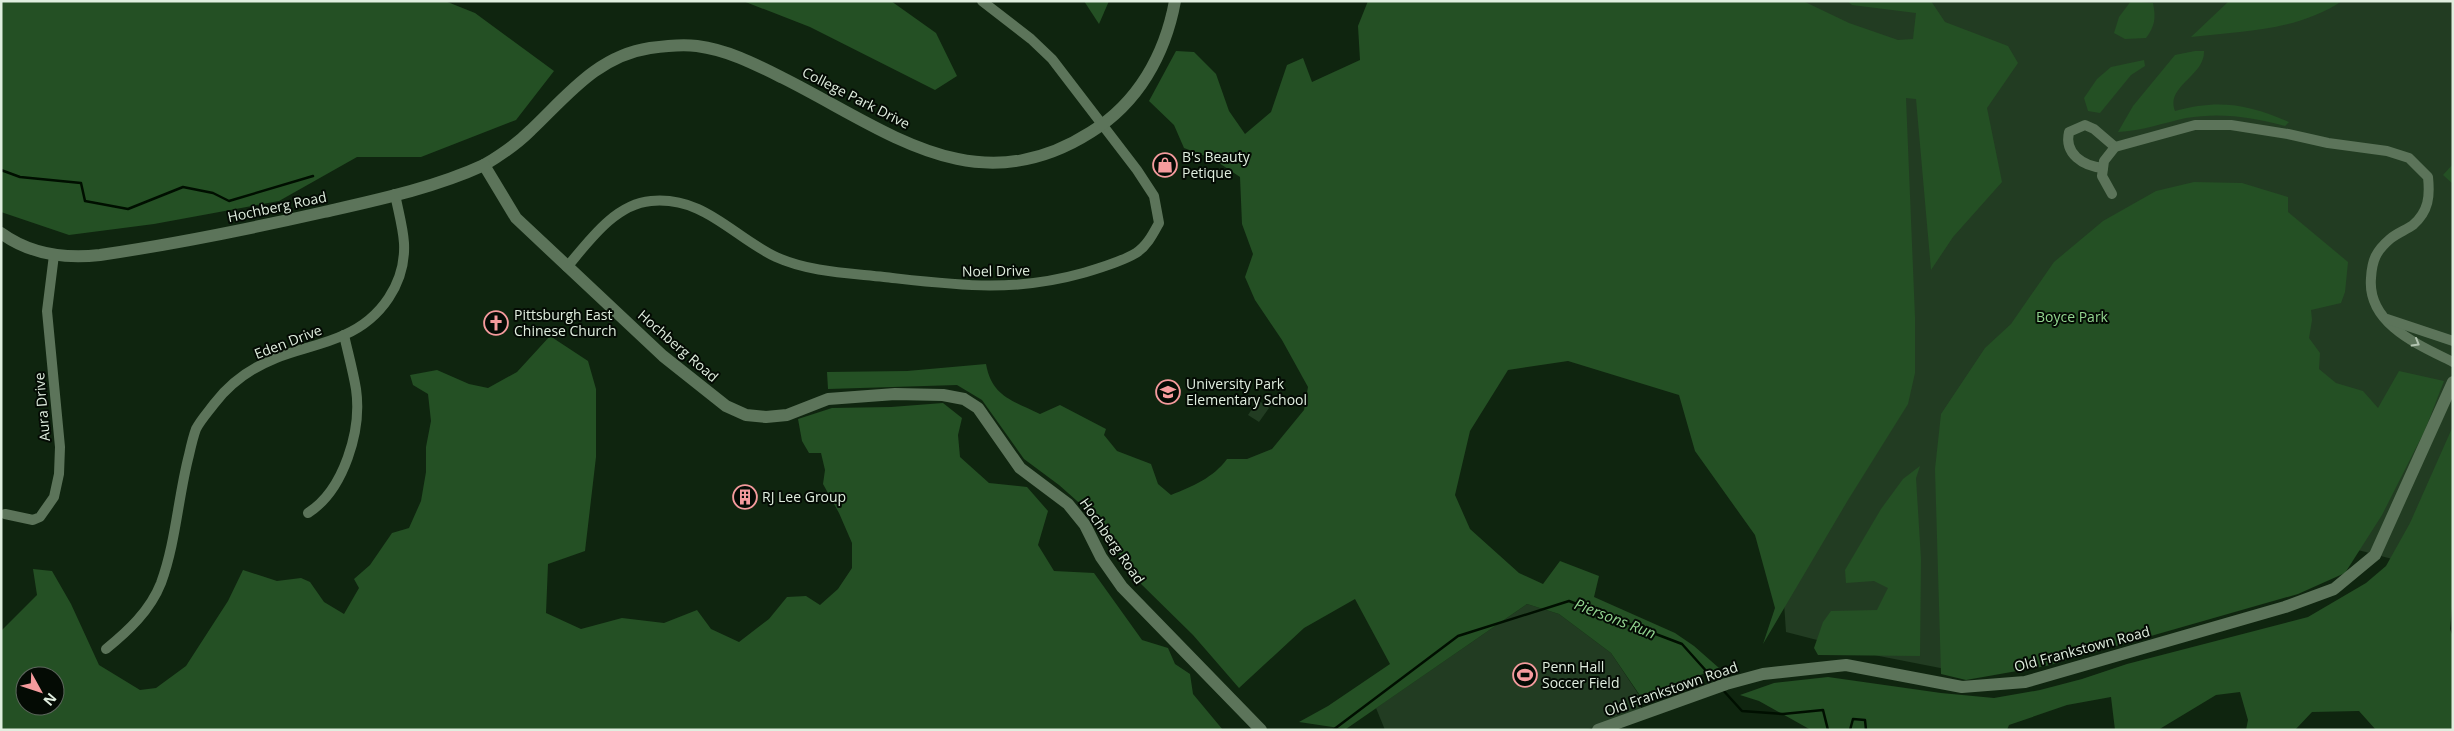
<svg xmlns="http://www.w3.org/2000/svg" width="2454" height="731" viewBox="0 0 2454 731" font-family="'Open Sans',sans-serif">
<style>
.green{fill:#223c22}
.forest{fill:#245024;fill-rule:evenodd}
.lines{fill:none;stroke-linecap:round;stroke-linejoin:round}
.stream{stroke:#000f00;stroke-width:2.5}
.minor{stroke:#5c745a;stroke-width:10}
.tertiary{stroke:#5c745a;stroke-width:12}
.oneway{stroke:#b2c3b0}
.labels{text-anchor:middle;stroke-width:4;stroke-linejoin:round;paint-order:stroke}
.street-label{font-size:14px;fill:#e0eedf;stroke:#040b04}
.poi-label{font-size:14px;fill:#e0eedf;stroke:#040b04;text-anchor:start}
.park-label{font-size:14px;fill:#92d58f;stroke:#040b04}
.water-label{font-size:15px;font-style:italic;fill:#93d691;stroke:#040b04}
</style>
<rect width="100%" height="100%" fill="#0f250f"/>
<g class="green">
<path d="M1651,1H2453V575L2358,550L1976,675L1879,656L1786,632L1771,415Z"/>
<path d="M1258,400L1269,408L1259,422L1248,415Z"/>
<path d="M1527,604L1559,614L1611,653L1641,698V710L1586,730H1385L1376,708Z"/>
</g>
<g class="forest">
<path d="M1,1H445L475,13L554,71L516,120L421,157H357L279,201L154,224L69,235L1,212Z"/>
<path d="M743,1H891L936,33L957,76L935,90L810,27Z"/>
<path d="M1084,1H1109L1099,24Z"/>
<path d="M1368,1H1803L1849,23L1898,40L1913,39L1916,13L1852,5L1847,1H1931L1945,22L2008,46L2018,63L1987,108L2002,182L1953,237L1931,270L1916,99L1906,98L1915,317V373L1908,404L1848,500L1763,644L1775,608L1755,535L1695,451L1679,395L1568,361L1508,370L1470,431L1455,495L1470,529L1519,573L1543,584L1560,561L1599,576L1594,597L1675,633L1694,646L1719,668L1641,697L1611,653L1559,614L1527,604L1346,729L1299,722L1328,706L1390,664L1355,599L1304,628L1239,688L1193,635L1137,580L1094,516L1059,485L1024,459L982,400L957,385L828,389L827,372L907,371L986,364C992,397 1012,400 1040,414L1060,405L1106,429L1104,435L1117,451L1151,464L1158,484L1171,495C1193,486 1213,478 1227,459H1247L1272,449L1304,410L1308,387L1282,340L1255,300L1245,277L1253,254L1242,224L1240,177L1213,159L1184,148L1174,125L1149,101L1176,51L1194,52L1216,74L1229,111L1245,134L1271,112L1287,65L1303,58L1312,82L1360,60L1358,26Z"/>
<path d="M2131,1L2153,3C2156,18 2155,26 2146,38L2125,39L2114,33L2119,17Z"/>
<path d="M2229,1H2342C2297,31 2243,31 2191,37Z"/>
<path d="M2195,51H2204C2205,76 2165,86 2175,111C2218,99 2248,104 2289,122L2285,126C2252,117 2221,112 2186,118C2163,123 2142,131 2118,132L2133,106L2175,55Z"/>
<path d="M2144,60L2145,66L2131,75L2100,113L2088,111L2084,98L2097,79L2111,67Z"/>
<path d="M2453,164V184L2443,175Z"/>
<path d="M2194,182L2242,183L2288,197V212L2348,262L2345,292L2341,303L2311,310L2312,320L2309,338L2320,353L2319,369L2336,383L2363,391L2378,408L2399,371L2444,381L2425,430L2382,515L2345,573L2298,594L2046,666L1966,680L1941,674L1935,469L1941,414L1985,348L2011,324L2054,262L2103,221L2156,191Z"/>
<path d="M550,336L588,361L596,389V457L585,551L548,564L546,613L581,629L622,618L664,623L697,610L711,629L739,642L769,619L787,597L806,596L820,605L838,589L852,568V543L839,513L823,484L825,470L821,453H809L802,441L798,419L832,408L891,407L943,403L962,418L958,435L960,457L989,483L1027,487L1048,511L1038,545L1054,571L1094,573L1142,640L1168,648L1175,664L1190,674L1193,694L1223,730H1V631L37,595L33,569L52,571L71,604L99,665L140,690L156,688L186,666L228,601L243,570L277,581L301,578L310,582L324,602L344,614L359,588L354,579L370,565L392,533L409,528L421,501L426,472V447L431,421L428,394L413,385L410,375L437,370L469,384L488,388L517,372ZM25,676H55V706H25Z"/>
<path d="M2453,426V597L2450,629L2453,637V730H2376L2359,711L2312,712L2295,730H2246L2248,720L2240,692L2216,695L2158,730H2115L2111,697L2067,705L2009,725L2007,730H1811L1759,701L1740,695L1774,683L1828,677L1941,693L1994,698L2040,690L2082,679L2127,664L2308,617L2366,583L2386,566L2410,523Z"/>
<path d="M1920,466L1916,478L1921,559L1920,656L1818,655L1814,648L1823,622L1831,611L1877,610L1888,588L1874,581L1846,583L1845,570L1881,509L1903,479Z"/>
</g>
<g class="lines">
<g class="stream">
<path d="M1,170L20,177L81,183L85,201L128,209L183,187L213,193L229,201L313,176"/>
<path d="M1722,689L1742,711L1783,714L1823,710L1828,730"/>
<path d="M1333,730L1458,636L1569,601L1682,644L1717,683"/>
<path d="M1850,730L1853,719L1865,720L1866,730"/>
</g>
<g class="minor">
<path d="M2103,168C2083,166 2064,154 2069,132L2085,125L2094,129L2115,147"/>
<path d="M2112,194L2102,176L2104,161L2115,147L2195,125H2231L2288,134L2328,143L2387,151L2409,158L2428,177C2430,196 2429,211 2413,225C2406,230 2397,233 2390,239C2376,251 2372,260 2371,278C2367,324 2419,345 2453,362"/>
<path d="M567,267C589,241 615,204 651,201C704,196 732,236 776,257C809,272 848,273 884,277C956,285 1012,293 1083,273C1100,268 1121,262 1136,253C1147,246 1153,234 1159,223L1154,196L1137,170L1052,59L1031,39L982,1"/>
<path d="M2387,319L2453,341"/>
<path d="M308,513C344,490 362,430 356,389C353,371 348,353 344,335"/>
<path d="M5,514L33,520L40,517L54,497L59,474L60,447L47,311L54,255"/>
<path d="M106,649C128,631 150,611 161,583C176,542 178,497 189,455C191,446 193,437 196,429C200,421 208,412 214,404C230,383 251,368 276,358C298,349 323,345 344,335C381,319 406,283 404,243C403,227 398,210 395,194"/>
</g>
<g class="tertiary">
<path d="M484,165C501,155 517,144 531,130C567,96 597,56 650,48C664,46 683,44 697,46C728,50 755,64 783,78C887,130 975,206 1091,132C1138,103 1165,55 1175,1"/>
<path d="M1,233C30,254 65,259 100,255C175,244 249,229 324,212C377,200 434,188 484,165L516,218L663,356L726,406L746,415L766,417L787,415L828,399L895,394L943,395L964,399L978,408L1020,468L1068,504L1085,525L1101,557L1122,587L1261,730"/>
<path d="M1598,730L1726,684L1763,674L1846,665L1962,687L2025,682L2285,607L2334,589L2375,555L2453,382"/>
</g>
</g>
<defs><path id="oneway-chevron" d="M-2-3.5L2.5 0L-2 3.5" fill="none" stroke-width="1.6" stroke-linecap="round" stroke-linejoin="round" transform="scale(1.25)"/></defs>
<use class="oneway" href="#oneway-chevron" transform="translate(2416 343) rotate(30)"/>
<defs>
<g id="shop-ring" transform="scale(1.25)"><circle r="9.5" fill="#040b04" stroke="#f59b9d" stroke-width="1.5"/><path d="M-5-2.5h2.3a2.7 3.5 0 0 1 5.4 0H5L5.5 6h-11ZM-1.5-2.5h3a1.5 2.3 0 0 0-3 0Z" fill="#f59b9d"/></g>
<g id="church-ring" transform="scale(1.25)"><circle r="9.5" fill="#040b04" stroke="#f59b9d" stroke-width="1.5"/><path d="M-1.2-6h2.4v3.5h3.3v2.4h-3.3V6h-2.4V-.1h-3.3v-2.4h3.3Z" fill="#f59b9d"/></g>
<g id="school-ring" transform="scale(1.25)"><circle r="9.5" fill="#040b04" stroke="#f59b9d" stroke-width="1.5"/><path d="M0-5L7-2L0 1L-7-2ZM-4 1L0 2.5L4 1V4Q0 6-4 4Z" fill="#f59b9d"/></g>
<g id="building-ring" transform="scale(1.25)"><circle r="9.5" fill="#040b04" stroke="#f59b9d" stroke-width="1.5"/><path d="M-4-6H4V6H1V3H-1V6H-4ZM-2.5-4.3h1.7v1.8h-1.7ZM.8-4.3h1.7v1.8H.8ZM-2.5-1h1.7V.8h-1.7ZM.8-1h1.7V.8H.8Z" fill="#f59b9d"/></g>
<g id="stadium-ring" transform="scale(1.25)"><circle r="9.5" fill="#040b04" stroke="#f59b9d" stroke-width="1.5"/><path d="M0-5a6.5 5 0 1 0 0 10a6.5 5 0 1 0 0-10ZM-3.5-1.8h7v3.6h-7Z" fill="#f59b9d"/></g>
</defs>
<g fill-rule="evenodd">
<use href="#shop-ring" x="1165" y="165"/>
<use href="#church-ring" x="496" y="323"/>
<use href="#school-ring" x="1168" y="392"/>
<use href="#building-ring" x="745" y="497"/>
<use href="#stadium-ring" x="1525" y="675"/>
</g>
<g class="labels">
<g class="street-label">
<text transform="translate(856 98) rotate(27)" y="5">College Park Drive</text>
<text transform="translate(277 207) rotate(-12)" y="5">Hochberg Road</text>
<text transform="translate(996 271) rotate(-1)" y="5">Noel Drive</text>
<text transform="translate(288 342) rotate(-21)" y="5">Eden Drive</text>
<text transform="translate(678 346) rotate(41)" y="5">Hochberg Road</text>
<text transform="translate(42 407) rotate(-95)" y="5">Aura Drive</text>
<text transform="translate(1112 541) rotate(55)" y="5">Hochberg Road</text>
<text transform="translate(2082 649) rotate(-15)" y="5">Old Frankstown Road</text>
<text transform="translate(1671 689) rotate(-19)" y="5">Old Frankstown Road</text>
</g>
<g class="poi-label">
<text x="1182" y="162">B's Beauty<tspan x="1182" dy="16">Petique</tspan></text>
<text x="514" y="320">Pittsburgh East<tspan x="514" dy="16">Chinese Church</tspan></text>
<text x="1186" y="389">University Park<tspan x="1186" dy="16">Elementary School</tspan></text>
<text x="762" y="502">RJ Lee Group</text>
<text x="1542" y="672">Penn Hall<tspan x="1542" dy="16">Soccer Field</tspan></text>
</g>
<g class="park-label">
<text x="2072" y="322">Boyce Park</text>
</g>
<g class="water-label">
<text transform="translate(1615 619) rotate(21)" y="5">Piersons Run</text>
</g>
</g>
<rect width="2454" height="731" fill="none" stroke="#e0eedf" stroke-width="5"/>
<g transform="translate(40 691) rotate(130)"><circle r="24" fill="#040b04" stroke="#5c665c"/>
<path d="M0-4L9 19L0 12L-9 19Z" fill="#f59b9d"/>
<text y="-8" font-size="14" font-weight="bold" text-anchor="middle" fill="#e0eedf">N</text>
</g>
</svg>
